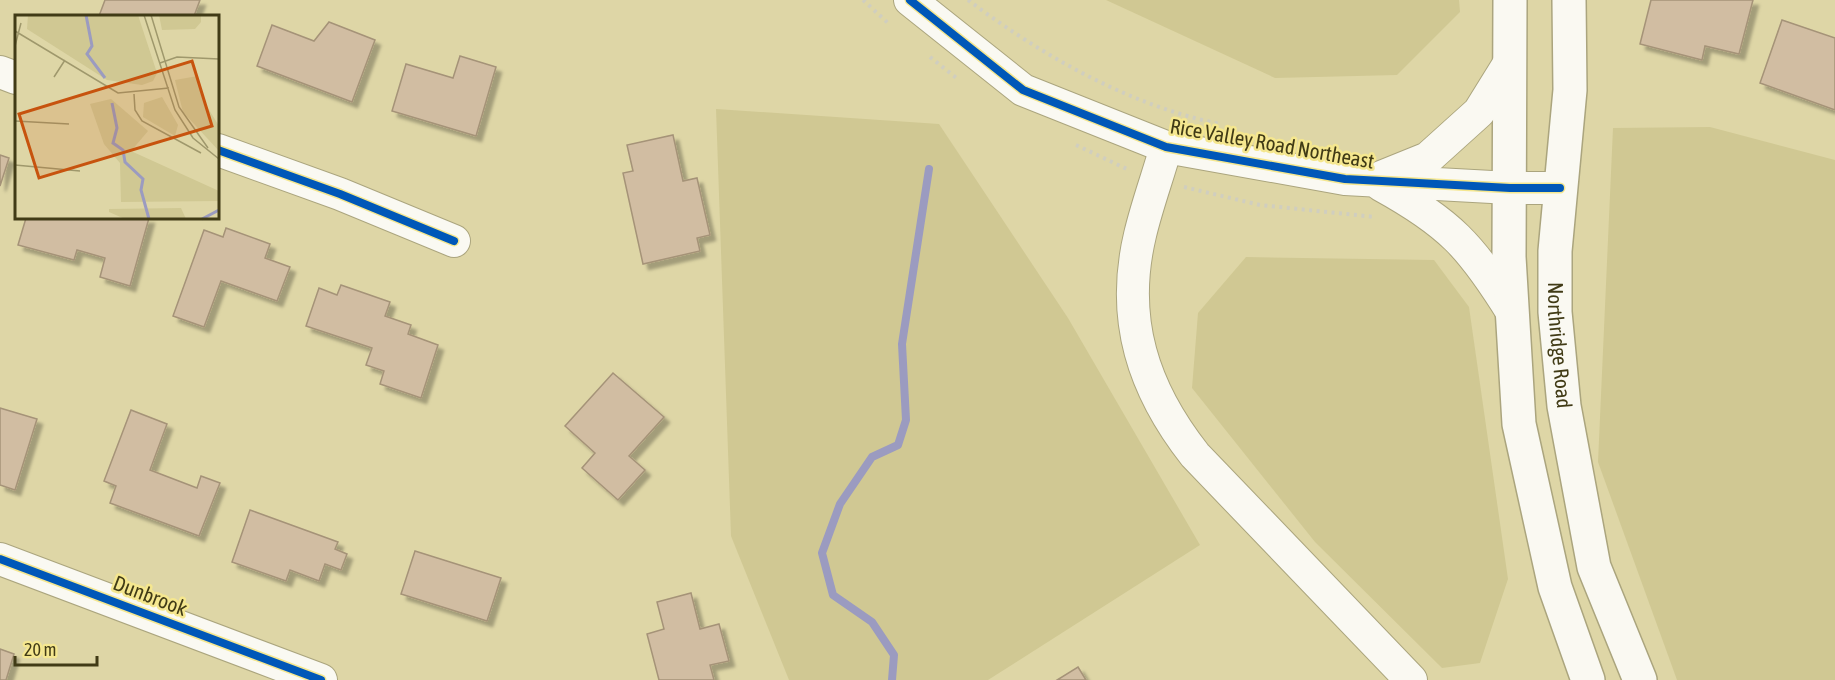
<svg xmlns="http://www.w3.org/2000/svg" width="1835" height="680" viewBox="0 0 1835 680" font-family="'Asap Condensed',sans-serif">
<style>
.green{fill:#d0c893}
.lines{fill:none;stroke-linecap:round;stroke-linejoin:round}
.stream{stroke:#9b9bc0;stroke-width:8}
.building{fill:#d1bda2;stroke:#a59378;stroke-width:1.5;filter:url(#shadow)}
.minor-casing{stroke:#aba57e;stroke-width:34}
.major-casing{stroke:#aba57e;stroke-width:36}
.path{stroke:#d0cebf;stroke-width:4;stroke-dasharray:3 4.5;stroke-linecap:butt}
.minor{stroke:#faf9f2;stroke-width:32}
.major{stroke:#faf9f2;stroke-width:33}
.cycleway-casing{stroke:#f5e78f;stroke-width:11}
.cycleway{stroke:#0057b8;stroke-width:8}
.labels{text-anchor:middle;stroke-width:5;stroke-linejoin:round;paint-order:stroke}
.street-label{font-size:21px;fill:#413b16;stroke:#f5e78f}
.inset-river{fill:none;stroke:#9b9bc0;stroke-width:3}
.inset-road{fill:none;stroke:#9f986c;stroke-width:1.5}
.view{fill:#c7530e;fill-opacity:0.15;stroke:#c7530e;stroke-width:3}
.inset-edge{fill:none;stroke:#413b16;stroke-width:3}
</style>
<defs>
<filter id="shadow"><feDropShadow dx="5.5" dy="5.5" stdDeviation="1.5" flood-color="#0004"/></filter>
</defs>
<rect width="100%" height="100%" fill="#ded6a6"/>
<g class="green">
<path d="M1106,0H1459L1460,12L1397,75L1275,78Z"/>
<path d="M716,109L939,124L1068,318L1200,545L988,680H789L731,536Z"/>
<path d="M1710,127L1835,160V680H1677L1598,462L1613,128Z"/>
<path d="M1246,257L1434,260L1469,307L1508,579L1480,663L1442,668L1315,542L1192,388L1198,313Z"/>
</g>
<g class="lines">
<path class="stream" d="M892,680L894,655L872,622L833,595L822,553L840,504L872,457L898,445L906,420L902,344L929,169"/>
</g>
<g class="building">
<path d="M105,0H200L194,16H99Z"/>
<path d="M1651,0H1753L1739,54L1705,46L1702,60L1640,44Z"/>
<path d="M1782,20L1835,38V110L1760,83Z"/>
<path d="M329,22L375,40L352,102L257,66L272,25L314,41Z"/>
<path d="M460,56L496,67L476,136L392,111L406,64L453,78Z"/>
<path d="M673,135L683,181L697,178L710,235L697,238L700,251L643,264L623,173L633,171L627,145Z"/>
<path d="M0,155L9,158L0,186Z"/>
<path d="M26,218H149L130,286L100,277L105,258L77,250L74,260L18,245Z"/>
<path d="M226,228L270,244L265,258L290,267L277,301L221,281L204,327L173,316L204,230L223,237Z"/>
<path d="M341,285L390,302L385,316L411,325L408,334L438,345L421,398L380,384L384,371L366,365L372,348L306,326L319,288L337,295Z"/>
<path d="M613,373L664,417L629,456L645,470L618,500L582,468L595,453L565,426Z"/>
<path d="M0,408L37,419L15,490L0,485Z"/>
<path d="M131,410L167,424L150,470L197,488L201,476L220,483L199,536L110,503L116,486L104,481Z"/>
<path d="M250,510L338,542L335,549L347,554L341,570L325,564L319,581L290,570L286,581L232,562Z"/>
<path d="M415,551L501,578L487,621L401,594Z"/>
<path d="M691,593L700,629L719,624L729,661L710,665L714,680H659L647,634L664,629L657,602Z"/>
<path d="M0,649L14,654L6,680H0Z"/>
<path d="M1078,667L1086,680H1057Z"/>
</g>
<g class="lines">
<g class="minor-casing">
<g id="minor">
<path d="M910,0L1023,90L1166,147L1345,179L1510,188H1560"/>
<path d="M0,72L16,78"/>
<path d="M1166,147C1158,176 1147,205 1140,235C1120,319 1143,389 1195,455L1411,680"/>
<path d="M218,150L340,194L454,241"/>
<path d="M1381,177L1428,158L1479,112L1510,62"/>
<path d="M1381,185C1450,223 1471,246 1512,312"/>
<path d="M0,559L321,680"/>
</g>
</g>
<g class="major-casing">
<g id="major">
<path d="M1510,0L1509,257L1519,424L1555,587L1588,680"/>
<path id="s1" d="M1569,0L1570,90L1555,251V312L1564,406L1594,567L1640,680"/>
</g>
</g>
<g class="path">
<path d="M863,0L889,24"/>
<path d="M968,0C1043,56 1128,105 1220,124"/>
<path d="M930,57L959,80"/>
<path d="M1076,145L1129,170"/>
<path d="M1184,187L1260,205L1375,217"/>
</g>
<use href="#minor" class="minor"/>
<use href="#major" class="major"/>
<g class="cycleway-casing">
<g id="cycleway">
<path d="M910,0L1023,90L1166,147L1345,179L1510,188H1560"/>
<path d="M218,150L340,194L454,241"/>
<path d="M0,559L321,680"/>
</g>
</g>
<use href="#cycleway" class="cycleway"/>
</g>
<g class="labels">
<g class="street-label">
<text transform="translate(1272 144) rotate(10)" y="7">Rice Valley Road Northeast</text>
<text dy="7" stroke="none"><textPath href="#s1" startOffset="346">Northridge Road</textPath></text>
<text transform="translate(150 596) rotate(21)" y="7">Dunbrook</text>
</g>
</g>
<g transform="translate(15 15)">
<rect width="204" height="204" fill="#ded6a6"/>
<path d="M13,0H123L142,58L138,66L127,70L92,65L12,14ZM144,0H186V7L180,14L147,15ZM183,61L191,90L204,111V136L168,97L160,65ZM147,82L163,110L160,121L128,102L129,88ZM96,84L133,116L116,136L204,176V186L106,187L105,148L89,129L75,89ZM166,193L171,204H110L94,197V194Z" fill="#d0c893"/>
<path class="inset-river" d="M71,0L77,31L72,39L90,63M97,88L102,113L98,128L108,135L110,147L128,164L126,175L134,204M187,204L204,195"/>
<path class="inset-road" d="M129,0L160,95L178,123L204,144M136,0L164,92L193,133M0,16L103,78L154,73M0,31L6,8M204,44V73M145,48L162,42L204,44M39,62L50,45M119,79L120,95L127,106L186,138M0,106L54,109M0,150L65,156"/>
<path class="view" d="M177,46L197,111L24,163L4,99Z"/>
<rect width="204" height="204" class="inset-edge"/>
</g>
<path d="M15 656v9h82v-9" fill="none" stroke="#413b16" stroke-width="3"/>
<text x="24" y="656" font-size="18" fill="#413b16" stroke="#f5e78f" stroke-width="4.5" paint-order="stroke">20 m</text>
</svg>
